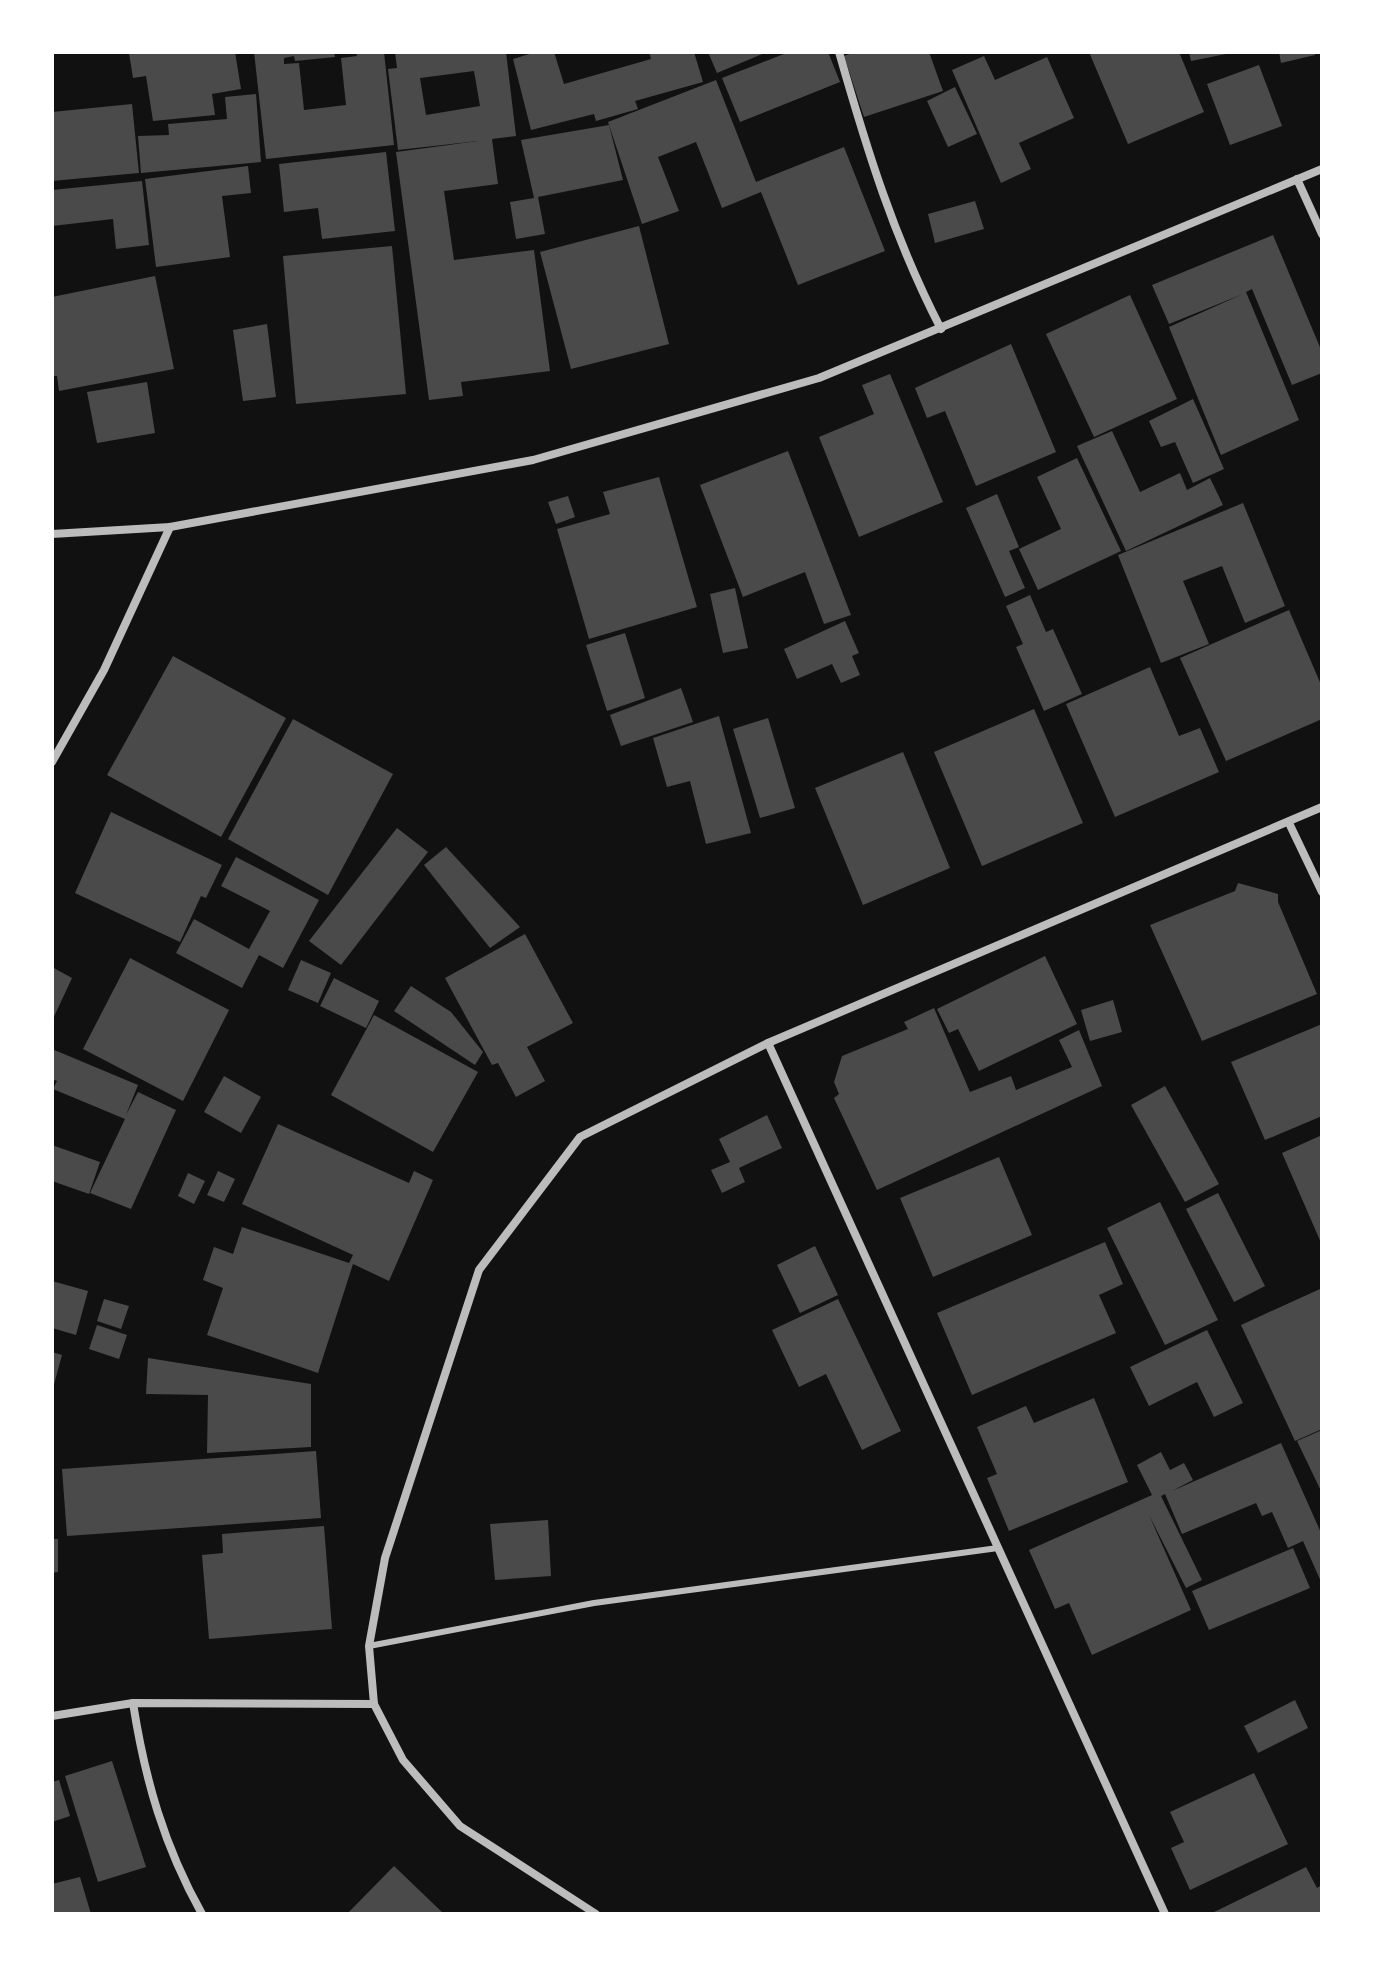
<svg xmlns="http://www.w3.org/2000/svg" width="1374" height="1966" viewBox="0 0 1374 1966" font-family="'Titillium Web',sans-serif">
<style>
.building{fill:#4a4a4a;fill-rule:evenodd}
.lines{fill:none;stroke-linecap:round;stroke-linejoin:round}
.service{stroke:#bcbcbc;stroke-width:6}
.minor{stroke:#bcbcbc;stroke-width:8}
</style>
<rect width="100%" height="100%" fill="#111"/>
<g class="building">
<path d="M235,52L241,89L212,94L215,115L153,121L146,76L133,78L129,53Z"/>
<path d="M254,52H334L335,57L295,61L294,56L284,58V64L299,63L304,110L346,105L341,58L357,56L356,52H384L394,145L266,159Z"/>
<path d="M395,52H506L516,136L492,139L498,184L444,191L454,260L534,250L550,371L461,382L463,396L429,400L396,152L478,141L398,150L388,69L397,68ZM474,71L480,106L426,115L420,78Z"/>
<path d="M536,52H554L564,84L651,59L649,52H694L703,82L635,101L638,109L596,121L594,114L531,130L513,59Z"/>
<path d="M708,52H767L717,73Z"/>
<path d="M789,52H828L840,82L740,122L722,78Z"/>
<path d="M855,52H929L943,91L864,117L844,56Z"/>
<path d="M1089,52H1179L1204,112L1128,144Z"/>
<path d="M1189,52H1231V53L1191,61Z"/>
<path d="M1279,52H1314L1315,55L1281,63Z"/>
<path d="M984,56L995,80L1047,57L1074,118L1019,143L1031,169L1001,183L952,70Z"/>
<path d="M1259,65L1282,126L1230,145L1207,84Z"/>
<path d="M716,80L756,182L844,147L885,251L798,285L761,192L722,208L696,142L658,157L679,211L642,224L608,122Z"/>
<path d="M955,87L977,134L948,147L927,101Z"/>
<path d="M256,94L261,162L141,173L138,136L169,135L168,124L227,119L225,97Z"/>
<path d="M132,104L139,173L52,181V112Z"/>
<path d="M609,125L623,180L538,197L545,234L516,239L510,202L534,198L521,140Z"/>
<path d="M386,152L395,231L322,239L318,208L284,212L279,164Z"/>
<path d="M248,166L251,193L222,196L230,257L156,267L145,179Z"/>
<path d="M142,181L149,245L116,249L113,219L52,226V190Z"/>
<path d="M975,201L984,229L935,243L928,214Z"/>
<path d="M639,226L669,344L571,369L540,252Z"/>
<path d="M1273,235L1322,352V373L1292,385L1252,289L1246,292L1299,420L1221,455L1169,327L1243,294L1169,324L1152,285Z"/>
<path d="M392,246L406,394L296,404L283,256Z"/>
<path d="M155,276L174,369L59,391L57,376H52V297Z"/>
<path d="M1130,295L1177,399L1094,437L1046,334Z"/>
<path d="M267,324L276,397L243,401L233,330Z"/>
<path d="M1011,344L1056,452L976,486L945,411L927,418L915,388Z"/>
<path d="M890,374L943,502L859,537L819,437L874,414L862,385Z"/>
<path d="M147,382L155,433L97,443L87,392Z"/>
<path d="M1193,399L1224,469L1193,483L1175,442L1161,447L1149,421Z"/>
<path d="M1112,431L1140,492L1180,473L1187,490L1210,478L1223,505L1126,551L1077,446Z"/>
<path d="M788,451L851,615L824,624L805,572L743,597L700,485Z"/>
<path d="M1077,458L1121,551L1038,590L1019,549L1061,529L1037,477Z"/>
<path d="M659,477L697,607L589,639L557,529L610,514L603,492Z"/>
<path d="M997,494L1019,547L1009,551L1025,588L1005,597L966,508Z"/>
<path d="M568,496L575,517L556,524L548,502Z"/>
<path d="M1243,503L1285,606L1245,623L1222,566L1183,581L1209,644L1161,663L1118,555Z"/>
<path d="M735,588L748,648L723,653L710,594Z"/>
<path d="M1030,595L1046,632L1053,629L1082,694L1044,711L1016,647L1023,644L1006,606Z"/>
<path d="M1289,610L1322,687V719L1226,761L1180,658Z"/>
<path d="M845,621L859,653L852,656L860,675L841,683L832,664L797,679L784,649Z"/>
<path d="M625,633L645,698L607,711L586,645Z"/>
<path d="M173,656L286,718L221,837L107,775Z"/>
<path d="M1150,667L1179,736L1200,728L1219,772L1115,817L1066,704Z"/>
<path d="M681,688L693,722L621,746L610,715Z"/>
<path d="M1034,709L1083,823L982,866L934,752Z"/>
<path d="M719,716L751,833L706,844L690,781L667,787L653,738Z"/>
<path d="M768,718L795,808L760,818L733,729Z"/>
<path d="M293,719L393,774L328,895L228,839Z"/>
<path d="M903,752L950,868L863,905L815,788Z"/>
<path d="M111,812L222,865L206,898L201,896L180,942L75,893Z"/>
<path d="M397,828L428,852L341,965L309,941Z"/>
<path d="M446,847L520,927L490,948L424,865Z"/>
<path d="M236,857L319,900L283,968L259,955L242,988L176,953L194,919L249,949L270,911L221,886Z"/>
<path d="M1238,883L1278,894V902L1317,994L1202,1041L1150,925L1235,891Z"/>
<path d="M525,934L573,1023L527,1047L545,1081L516,1097L498,1063L492,1065L445,978Z"/>
<path d="M1045,956L1077,1024L979,1071L958,1029L949,1033L937,1009Z"/>
<path d="M130,958L229,1010L183,1101L83,1049Z"/>
<path d="M301,960L331,973L318,1003L288,990Z"/>
<path d="M52,967L72,978L52,1021Z"/>
<path d="M334,978L379,1001L366,1028L320,1006Z"/>
<path d="M411,986L451,1012L483,1052L475,1065L394,1011Z"/>
<path d="M1113,1000L1122,1032L1090,1041L1081,1010Z"/>
<path d="M934,1008L970,1092L1011,1076L1016,1090L1072,1067L1059,1040L1079,1030L1102,1086L877,1190L834,1098L839,1094L834,1082L842,1056L908,1029L904,1022Z"/>
<path d="M374,1015L478,1072L433,1152L331,1095Z"/>
<path d="M1322,1024V1116L1265,1140L1231,1062Z"/>
<path d="M52,1049L138,1085L126,1115L138,1092L176,1110L131,1209L90,1193L125,1119L53,1089L57,1081L52,1079Z"/>
<path d="M224,1076L261,1097L241,1133L204,1112Z"/>
<path d="M1165,1086L1219,1184L1185,1202L1131,1105Z"/>
<path d="M767,1115L782,1148L739,1168L745,1182L722,1193L711,1170L730,1162L719,1139Z"/>
<path d="M278,1124L409,1183L414,1171L433,1180L389,1281L353,1264L318,1373L207,1335L223,1288L203,1280L214,1247L233,1254L242,1227L349,1263L353,1255L242,1204Z"/>
<path d="M1322,1135V1245L1282,1153Z"/>
<path d="M52,1145L100,1162L89,1194L52,1181Z"/>
<path d="M999,1157L1032,1235L933,1277L900,1198Z"/>
<path d="M218,1171L235,1179L224,1202L207,1195Z"/>
<path d="M188,1173L205,1181L194,1204L178,1196Z"/>
<path d="M1218,1193L1265,1286L1234,1302L1186,1209Z"/>
<path d="M1160,1202L1218,1320L1165,1345L1107,1228Z"/>
<path d="M1105,1242L1123,1284L1099,1295L1116,1333L972,1395L937,1313Z"/>
<path d="M815,1246L838,1295L800,1313L777,1265Z"/>
<path d="M52,1281L88,1291L76,1335L52,1328Z"/>
<path d="M1320,1289L1322,1429L1295,1441L1241,1325Z"/>
<path d="M104,1299L129,1306L121,1329L97,1321Z"/>
<path d="M838,1299L901,1431L862,1450L826,1374L799,1387L772,1330Z"/>
<path d="M97,1325L127,1335L119,1359L89,1349Z"/>
<path d="M1207,1330L1243,1403L1214,1417L1197,1382L1149,1406L1130,1367Z"/>
<path d="M52,1352L62,1355L53,1388H52Z"/>
<path d="M148,1358L311,1384V1447L207,1453L208,1395L146,1394Z"/>
<path d="M1094,1398L1128,1482L1009,1531L987,1478L997,1474L977,1427L1026,1406L1034,1423Z"/>
<path d="M1322,1430V1493L1297,1441Z"/>
<path d="M1281,1443L1322,1535V1584L1303,1541L1288,1548L1272,1512L1262,1516L1256,1503L1182,1534L1165,1494L1161,1496L1202,1580L1186,1588L1149,1515L1191,1610L1092,1655L1069,1603L1055,1609L1029,1550L1152,1495L1137,1465L1161,1452L1170,1470L1184,1463L1193,1480L1172,1491Z"/>
<path d="M316,1451L321,1518L67,1536L62,1469Z"/>
<path d="M548,1520L551,1576L495,1580L490,1524Z"/>
<path d="M324,1526L332,1629L209,1639L202,1555L223,1553L222,1534Z"/>
<path d="M52,1539H58V1572L52,1573Z"/>
<path d="M1293,1548L1310,1588L1209,1630L1192,1591Z"/>
<path d="M1295,1700L1308,1728L1258,1753L1244,1726Z"/>
<path d="M112,1761L146,1867L98,1882L65,1776Z"/>
<path d="M1254,1773L1288,1844L1190,1890L1171,1848L1184,1842L1170,1812Z"/>
<path d="M59,1780L70,1816L52,1822V1782Z"/>
<path d="M394,1866L444,1914H347Z"/>
<path d="M1306,1867L1317,1888L1322,1885V1914H1210Z"/>
<path d="M80,1877L91,1914H52V1884Z"/>
</g>
<g class="lines">
<path class="service" d="M369,1646L594,1603L998,1548"/>
<g class="minor">
<path d="M839,52C867,150 894,238 941,329"/>
<path d="M1297,179L1322,234"/>
<path d="M52,534L170,527L533,460L819,378L1322,169"/>
<path d="M52,762L104,670L170,527"/>
<path d="M1289,823L1322,892"/>
<path d="M768,1043L1165,1914"/>
<path d="M133,1703C145,1780 164,1846 202,1914"/>
<path d="M52,1716L133,1703L374,1704"/>
<path d="M596,1914L460,1826L403,1760L374,1704L369,1646L385,1558L479,1270L580,1137L768,1043L1322,807"/>
</g>
</g>
<rect width="1374" height="1966" fill="none" stroke="#ffffff" stroke-width="108"/>
</svg>
